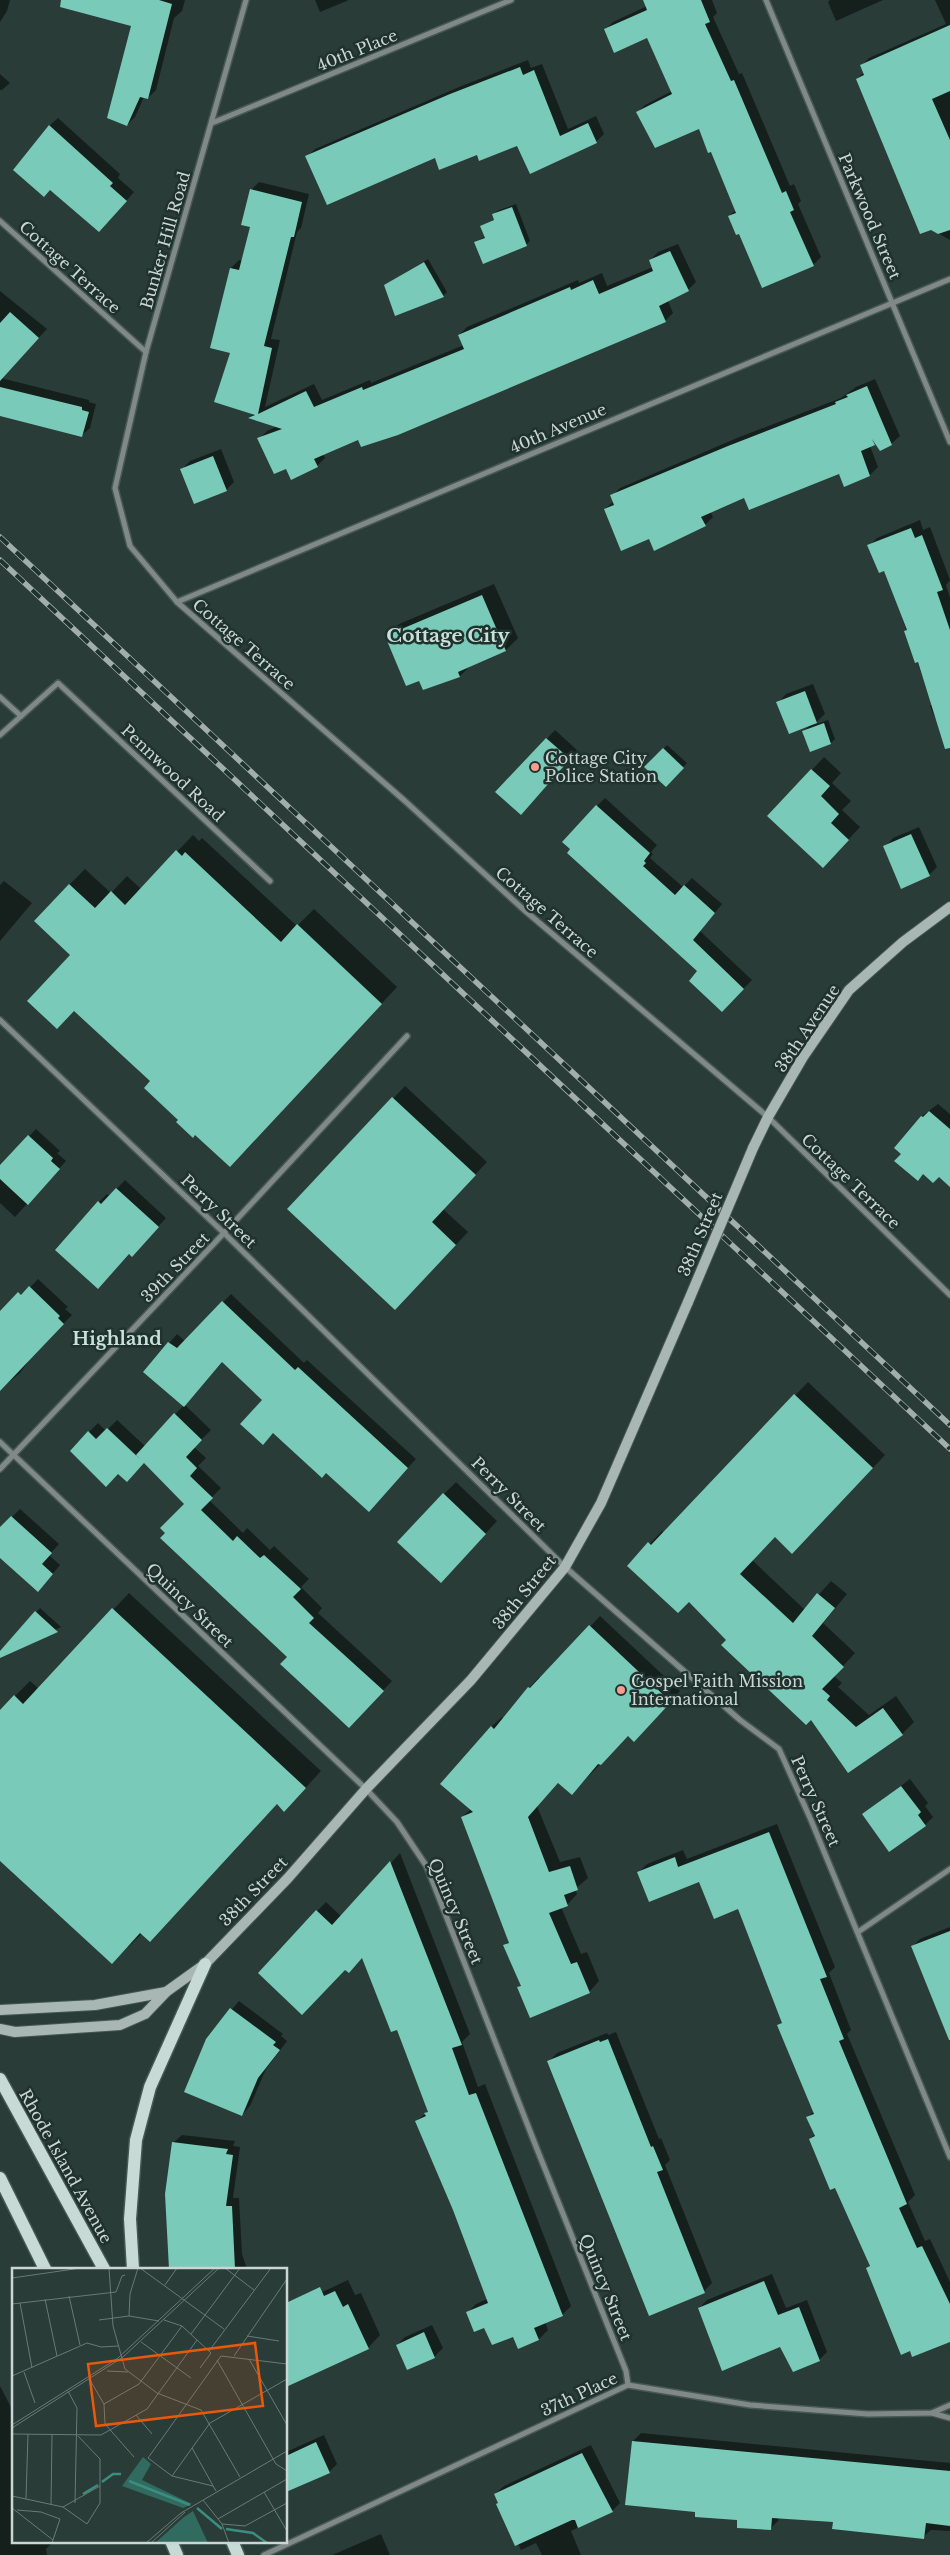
<svg xmlns="http://www.w3.org/2000/svg" width="950" height="2555" viewBox="0 0 950 2555" font-family="'Libre Baskerville',serif">
<style>
.shadow{fill:#0007}
.building{fill:#79cab9}
.lines{fill:none;stroke-linecap:round;stroke-linejoin:round}
.minor-casing{stroke:#465854;stroke-width:8}
.secondary-casing{stroke:#465854;stroke-width:12}
.primary-casing{stroke:#465854;stroke-width:15}
.minor{stroke:#808987;stroke-width:5}
.secondary{stroke:#a8b7b3;stroke-width:10}
.primary{stroke:#c7dad6;stroke-width:12}
.rail-casing{stroke:#a1aeab;stroke-width:5.5}
.rail{stroke:#1f322e;stroke-width:4;stroke-dasharray:11;stroke-linecap:butt}
.secondary-bridge-casing{stroke:#465854;stroke-width:12;stroke-linecap:butt}
.secondary-bridge{stroke:#a8b7b3;stroke-width:10}
.poi-dot{fill:#f59d8f;stroke:#1f322e;stroke-width:2}
.labels{text-anchor:middle;stroke-width:5;stroke-linejoin:round;paint-order:stroke}
.street-label{font-size:16px;fill:#cbd6d4;stroke:#1f322e}
.poi-label{font-size:16px;fill:#cbd6d4;stroke:#1f322e;text-anchor:start}
.neighbourhood-label{font-size:18px;font-weight:bold;fill:#cae1db;stroke:#1f322e}
.quarter-label{font-size:19px;font-weight:bold;fill:#cae1db;stroke:#1f322e}
.inset-river{fill:none;stroke:#3b8e7f;stroke-width:2.5}
.inset-road{fill:none;stroke:#6a7a76;stroke-width:1}
.view{fill:#e8590c;fill-opacity:0.15;stroke:#e8590c;stroke-width:2.5}
.inset-edge{fill:none;stroke:#cbd6d4;stroke-width:2.5}
</style>
<rect width="100%" height="100%" fill="#293c38"/>
<g class="shadow">
<path d="M0,0H10L7,11L0,22Z"/>
<path d="M112,0H185L182,11L174,18L156,90L148,98L144,97L135,117L127,125L132,26Z"/>
<path d="M315,0H349L320,12Z"/>
<path d="M651,0H712L717,13L713,17L739,74L742,73L790,186L794,184L801,201L798,204L821,257L813,265L762,286L740,232L729,216L736,210L712,150L699,128L638,112L645,105L672,91L647,36L606,29L613,22L647,6Z"/>
<path d="M830,0H883L836,21L828,2Z"/>
<path d="M935,0H950V240L931,229L857,79L864,72L861,66L869,58L946,24Z"/>
<path d="M528,60L531,68L542,64L568,129L596,116L604,134L596,142L517,144L478,153L435,156L307,157L315,149L459,87Z"/>
<path d="M0,74L10,83L2,90H0Z"/>
<path d="M58,118L120,174L118,178L134,192L107,223L49,126Z"/>
<path d="M259,182L309,194L301,228L297,232L271,339L280,340L265,407L314,384L322,400L370,380L371,383L464,345L459,335L467,327L578,280L579,283L602,273L607,286L653,267L650,260L658,252L678,244L696,282L688,290L668,301L673,313L665,321L359,438L323,454L325,458L317,466L287,467L259,439L267,431L278,426L250,418L254,413L232,352L231,268L239,260L243,261L251,226V190Z"/>
<path d="M516,204L530,241L526,245L475,242L486,236L482,227L495,219L493,215L497,211Z"/>
<path d="M428,259L447,292L443,296L385,285Z"/>
<path d="M0,291L47,329L1,378L89,400V402L96,404L90,428L82,435L0,392Z"/>
<path d="M875,379L900,436L891,444L876,442L870,446L878,467L870,475L844,485L839,473L745,496L710,511L713,517L705,525L650,538L605,509L614,501L612,496L620,488L737,438L841,398L856,387Z"/>
<path d="M221,449L234,482L226,490L182,469L190,461Z"/>
<path d="M920,520L923,530L930,527L950,580L946,585L950,598V727L941,731L930,706L932,704L885,569L869,546L877,538Z"/>
<path d="M494,584L518,638L506,650L471,665L460,676L387,636L399,624Z"/>
<path d="M813,684L825,714L813,725L828,720L835,739L831,743L811,750L804,731L810,725L778,703L786,694Z"/>
<path d="M555,730L577,750L529,805L497,792Z"/>
<path d="M667,745L687,763L666,785L646,767Z"/>
<path d="M824,757L841,773L832,783L851,801L842,810L860,827L835,854L769,816Z"/>
<path d="M605,798L657,845L651,852L653,854L650,858L683,887L692,878L722,904L700,931L752,980L722,1011L597,806Z"/>
<path d="M919,827L937,867L929,875L885,847L893,838Z"/>
<path d="M193,835L199,841L202,838L297,926L314,909L397,987L246,1150L180,1120L152,1081L72,955L69,885L85,869L111,893L127,876L141,889Z"/>
<path d="M4,881L32,903L0,941V885Z"/>
<path d="M405,1086L487,1162L443,1209L468,1232L407,1296L289,1209Z"/>
<path d="M938,1104L950,1114V1185L939,1175L896,1147L922,1116Z"/>
<path d="M36,1129L60,1151L57,1153L66,1161L15,1217L0,1203V1167Z"/>
<path d="M125,1180L166,1218L140,1247L129,1253L57,1250L99,1202L107,1194L110,1196Z"/>
<path d="M38,1279L68,1307L65,1309L72,1315L32,1356L20,1373L0,1389V1319Z"/>
<path d="M231,1294L304,1363L307,1360L416,1459L377,1502L223,1361L185,1405L211,1430L194,1447L206,1458L198,1466L221,1488L209,1500L243,1533L247,1528L270,1550L274,1546L309,1579L301,1587L322,1608L318,1613L392,1681L358,1717L288,1657L186,1504L145,1462L127,1480L89,1432L98,1423L106,1431L117,1420L145,1446L184,1405L145,1372L177,1334L185,1341Z"/>
<path d="M808,1382L885,1455L805,1540L775,1536L752,1560L805,1610L831,1581L847,1594L823,1623L855,1653L834,1676L842,1683L838,1687L869,1715L896,1696L914,1722L902,1734L849,1771L811,1718L689,1601L629,1566L662,1531L664,1533Z"/>
<path d="M456,1482L497,1521L453,1569L444,1494Z"/>
<path d="M20,1509L59,1544L49,1555L60,1565L46,1582L0,1556V1529Z"/>
<path d="M129,1593L321,1771L300,1794L277,1803L128,1947L0,1859V1711L30,1681L39,1689Z"/>
<path d="M40,1608L61,1627L0,1657V1653Z"/>
<path d="M600,1616L680,1691L644,1730L629,1735L572,1793L559,1782L537,1806L560,1862L580,1857L588,1878L575,1889L577,1894L567,1905L561,1907L581,1954L587,1952L599,1981L589,1992L519,1987L522,1985L505,1946L510,1940L462,1817L471,1809L491,1727L502,1717L504,1719L529,1688L539,1677L541,1679Z"/>
<path d="M910,1779L928,1803L925,1806L933,1817L925,1825L864,1814Z"/>
<path d="M777,1824L835,1967L829,1973L851,2030L847,2034L915,2195L908,2202L925,2241L930,2239L950,2282V2340L867,2269L871,2265L835,2186L810,2139L815,2134L808,2117L814,2111L779,2025L783,2022L739,1907L700,1880L638,1873L647,1864L683,1850L687,1859Z"/>
<path d="M400,1853L470,2034L462,2042L478,2087L485,2084L571,2306L562,2315L545,2322L548,2330L539,2339L513,2335L485,2326L467,2313L476,2304L487,2299L454,2209L416,2121L429,2111L397,2028L363,1956L317,1911L326,1902L342,1917Z"/>
<path d="M950,1927V2038L913,1946L920,1939Z"/>
<path d="M239,2001L283,2034L281,2036L287,2041L266,2069L250,2106L242,2115L207,2039Z"/>
<path d="M616,2032L659,2139L661,2138L670,2160L665,2165L712,2283L704,2291L548,2062L557,2053L607,2033L608,2035Z"/>
<path d="M182,2135L235,2141L233,2146L240,2147L233,2198H239L242,2254L247,2269H174L173,2143Z"/>
<path d="M772,2274L786,2308L807,2300L827,2352L819,2360L781,2346L699,2308L707,2300Z"/>
<path d="M348,2280L355,2295L361,2293L380,2335L368,2348L286,2309Z"/>
<path d="M432,2325L443,2348L435,2356L407,2369L397,2345L405,2337Z"/>
<path d="M0,2386L14,2413V2541H54L46,2549L47,2555H0Z"/>
<path d="M641,2433L950,2463V2531L931,2530L923,2537L834,2520L779,2517L778,2521L770,2529L739,2519L696,2511L633,2441Z"/>
<path d="M324,2435L337,2464L329,2472L286,2491V2452Z"/>
<path d="M591,2445L620,2503L612,2511L571,2531L581,2555H542L536,2543L521,2550L495,2494L504,2486Z"/>
<path d="M381,2534L390,2555H332Z"/>
</g>
<g class="building">
<path d="M61,0H159L172,4L148,99L140,97L127,126L107,118L131,26L60,7Z"/>
<path d="M643,0H701L710,22L705,24L731,81L734,80L782,193L786,191L794,210L790,212L814,266L762,288L739,234L736,235L728,216L736,213L711,152L708,153L699,129L655,148L636,112L672,94L647,38L614,53L604,29L647,10Z"/>
<path d="M950,25V91L932,99L950,140V230L938,234L931,230L920,234L856,79L864,75L860,65Z"/>
<path d="M520,67L523,75L534,70L560,136L588,123L597,143L530,174L517,146L479,161L477,155L439,170L435,158L327,205L305,156L450,94Z"/>
<path d="M49,125L113,183L110,186L127,201L99,232L50,190L44,197L13,170Z"/>
<path d="M250,189L302,202L294,237H291L264,346L272,348L258,414L306,391L314,407L362,387L363,390L464,349L458,335L570,287L571,290L593,280L599,294L653,271L649,260L670,251L689,291L659,306L666,322L398,435L361,447L358,440L314,459L318,467L291,480L286,469L274,474L257,438L282,429L248,418L255,415L214,402L230,353L210,348L230,268L239,270L250,227L241,225Z"/>
<path d="M512,207L527,246L483,264L474,242L485,238L480,226L494,220L492,214Z"/>
<path d="M424,262L444,297L395,316L384,285Z"/>
<path d="M10,312L39,338L0,381V323Z"/>
<path d="M867,386L892,445L880,451L872,439L875,445L861,451L870,476L844,487L839,474L749,510L744,498L701,517L706,526L654,551L649,539L621,551L604,509L614,505L610,495L728,446L836,404L835,402L848,397L846,395Z"/>
<path d="M0,387L82,407V410L89,412L82,437L0,416Z"/>
<path d="M213,456L227,491L194,504L180,469Z"/>
<path d="M911,528L915,538L922,535L943,590L937,592L950,630V748L945,749L918,662L915,663L904,631L907,630L884,571L879,573L867,545Z"/>
<path d="M482,595L506,651L458,672L460,677L423,690L419,681L406,686L385,636Z"/>
<path d="M805,691L817,723L789,734L776,702Z"/>
<path d="M824,723L831,744L810,752L802,731Z"/>
<path d="M546,738L570,759L521,815L495,792Z"/>
<path d="M663,748L684,768L666,787L644,767Z"/>
<path d="M811,769L830,786L821,796L839,814L831,823L849,840L823,868L767,816Z"/>
<path d="M596,805L650,853L644,861L646,863L643,866L675,895L684,885L715,913L693,940L744,989L722,1012L689,981L697,971L567,853L570,849L562,842Z"/>
<path d="M911,834L930,876L901,889L883,846Z"/>
<path d="M176,850L182,856L185,852L281,942L297,924L382,1004L230,1167L195,1135L193,1138L176,1122L178,1120L144,1088L150,1081L74,1011L57,1029L27,1001L70,955L34,921L69,884L95,908L111,891L125,905Z"/>
<path d="M392,1097L476,1175L432,1222L456,1245L395,1310L287,1209Z"/>
<path d="M929,1111L950,1129V1187L939,1177L933,1183L923,1174L918,1181L894,1161L901,1154L894,1148L921,1116L923,1117Z"/>
<path d="M28,1135L53,1158L51,1161L60,1169L28,1205L0,1179V1165Z"/>
<path d="M116,1188L159,1227L132,1257L129,1254L98,1289L55,1250L98,1201L101,1204Z"/>
<path d="M29,1286L60,1316L58,1318L64,1324L0,1391V1311L18,1292L21,1295Z"/>
<path d="M222,1301L295,1370L298,1367L408,1468L369,1512L326,1473L322,1478L273,1433L263,1445L240,1424L262,1400L222,1362L184,1407L143,1372L168,1342L177,1348Z"/>
<path d="M794,1394L873,1468L792,1554L775,1537L740,1574L793,1623L817,1593L835,1608L812,1636L844,1667L822,1689L830,1696L827,1700L856,1727L883,1708L903,1735L848,1773L811,1720L806,1725L721,1645L726,1640L689,1602L678,1613L627,1566L648,1542L651,1545Z"/>
<path d="M174,1413L202,1440L186,1457L197,1468L190,1476L213,1498L201,1510L233,1541L237,1536L260,1558L264,1555L301,1589L293,1597L314,1618L309,1623L384,1691L349,1728L280,1664L287,1657L160,1538L165,1533L160,1528L184,1504L144,1463L127,1482L118,1474L106,1487L70,1451L88,1431L96,1439L107,1428L141,1460L136,1455Z"/>
<path d="M443,1493L486,1534L441,1583L397,1542Z"/>
<path d="M11,1516L52,1553L42,1564L53,1574L38,1592L0,1558V1527Z"/>
<path d="M112,1608L306,1788L284,1812L277,1804L150,1942L140,1933L112,1964L0,1861V1710L14,1695L23,1704Z"/>
<path d="M35,1611L58,1632L0,1658V1651Z"/>
<path d="M589,1625L671,1702L634,1742L628,1736L601,1765L598,1764L572,1795L558,1783L528,1817L549,1872L570,1866L578,1890L564,1895L568,1906L549,1913L571,1964L577,1962L590,1993L530,2018L517,1987L521,1986L503,1945L509,1943L461,1817L473,1812L440,1784L491,1726L494,1729L528,1687L530,1688Z"/>
<path d="M901,1786L921,1812L918,1815L926,1826L889,1852L862,1814Z"/>
<path d="M769,1832L827,1977L820,1979L844,2039L839,2041L907,2204L899,2208L917,2248L922,2246L950,2304V2342L912,2357L910,2351L901,2355L866,2268L870,2266L835,2188L830,2190L809,2139L815,2136L806,2117L814,2114L777,2025L782,2023L738,1909L714,1919L699,1882L649,1902L637,1872L675,1857L678,1867Z"/>
<path d="M390,1861L462,2045L452,2048L469,2095L476,2093L563,2316L534,2328L539,2340L518,2349L513,2337L492,2345L484,2328L474,2332L466,2312L488,2303L453,2210L415,2121L426,2116L424,2113L428,2112L397,2030L391,2032L362,1958L349,1973L345,1970L302,2015L258,1973L316,1910L332,1925Z"/>
<path d="M950,1931V2040H949L911,1946Z"/>
<path d="M230,2008L276,2042L273,2045L280,2050L258,2078L242,2116L184,2092L206,2039Z"/>
<path d="M608,2039L651,2147L653,2146L663,2170L657,2172L705,2293L649,2316L547,2061L599,2040L600,2042Z"/>
<path d="M172,2142L228,2149L226,2154L233,2155L226,2206H232L235,2269H169L165,2194Z"/>
<path d="M764,2281L778,2315L799,2307L820,2361L793,2372L780,2347L722,2371L698,2308Z"/>
<path d="M320,2287L324,2296L335,2291L343,2307L348,2304L369,2349L286,2387V2303Z"/>
<path d="M424,2332L435,2358L407,2370L396,2345Z"/>
<path d="M632,2441L950,2471V2526L926,2523L924,2539L832,2529L833,2522L772,2518L771,2530L737,2528V2520L695,2517V2512L625,2505Z"/>
<path d="M316,2442L330,2473L286,2492V2456Z"/>
<path d="M582,2453L613,2512L578,2528L575,2520H572L515,2546L496,2504L498,2503L494,2494Z"/>
</g>
<g class="lines">
<g class="minor-casing">
<g id="minor">
<path d="M246,0L146,352L115,488L130,546L177,602L405,801L523,909L768,1117L950,1295"/>
<path d="M766,0L950,442"/>
<path d="M212,123L511,0"/>
<path d="M0,221L146,352"/>
<path d="M177,602L950,279"/>
<path d="M0,697L21,716"/>
<path d="M0,735L58,683L270,881"/>
<path d="M0,1020L224,1233L565,1567L740,1720L779,1749L811,1820L950,2157"/>
<path d="M0,1442L366,1789L397,1822L427,1867L537,2149L626,2371L628,2385"/>
<path d="M0,1469L224,1233L407,1036"/>
<path d="M858,1932L950,1869"/>
<path d="M932,2413L950,2418"/>
<path d="M264,2555L628,2385L750,2405L868,2414L932,2413L950,2405"/>
</g>
</g>
<g class="secondary-casing">
<g id="secondary">
<path d="M753,1148L768,1117L803,1057L849,990L903,942L950,907"/>
<path d="M0,2010L95,2005L166,1992"/>
<path d="M0,2029L15,2032L120,2025L145,2014L166,1992L205,1964L288,1878L366,1789L471,1680L565,1567L601,1503L688,1302"/>
</g>
</g>
<g class="primary-casing">
<g id="primary">
<path d="M0,2079L104,2269"/>
<path d="M0,2178L45,2269"/>
<path d="M133,2269L130,2219L136,2140L150,2087L205,1964"/>
<path d="M171,2541L177,2555"/>
<path d="M232,2541L238,2555"/>
</g>
</g>
<use href="#minor" class="minor"/>
<use href="#secondary" class="secondary"/>
<use href="#primary" class="primary"/>
<g class="rail-casing">
<g id="rail">
<path d="M0,537L950,1425"/>
<path d="M0,560L950,1449"/>
</g>
</g>
<use href="#rail" class="rail"/>
<g class="secondary-bridge-casing">
<path id="secondary-bridge" d="M688,1302L753,1148"/>
</g>
<use href="#secondary-bridge" class="secondary-bridge"/>
</g>
<g class="poi-dot">
<circle cx="535" cy="767" r="5"/>
<circle cx="621" cy="1690" r="5"/>
</g>
<g class="labels">
<g class="street-label">
<text transform="translate(357 50) rotate(-22)" y="6">40th Place</text>
<text transform="translate(870 216) rotate(67)" y="6">Parkwood Street</text>
<text transform="translate(165 240) rotate(-74)" y="6">Bunker Hill Road</text>
<text transform="translate(70 267) rotate(42)" y="6">Cottage Terrace</text>
<text transform="translate(558 428) rotate(-23)" y="6">40th Avenue</text>
<text transform="translate(244 644) rotate(41)" y="6">Cottage Terrace</text>
<text transform="translate(173 773) rotate(43)" y="6">Pennwood Road</text>
<text transform="translate(547 912) rotate(41)" y="6">Cottage Terrace</text>
<text transform="translate(807 1028) rotate(-56)" y="6">38th Avenue</text>
<text transform="translate(851 1181) rotate(44)" y="6">Cottage Terrace</text>
<text transform="translate(219 1211) rotate(44)" y="6">Perry Street</text>
<text transform="translate(700 1234) rotate(-67)" y="6">38th Street</text>
<text transform="translate(175 1267) rotate(-46)" y="6">39th Street</text>
<text transform="translate(509 1494) rotate(45)" y="6">Perry Street</text>
<text transform="translate(524 1592) rotate(-51)" y="6">38th Street</text>
<text transform="translate(190 1605) rotate(44)" y="6">Quincy Street</text>
<text transform="translate(816 1801) rotate(66)" y="6">Perry Street</text>
<text transform="translate(253 1891) rotate(-46)" y="6">38th Street</text>
<text transform="translate(456 1911) rotate(67)" y="6">Quincy Street</text>
<text transform="translate(66 2166) rotate(61)" y="6">Rhode Island Avenue</text>
<text transform="translate(606 2287) rotate(68)" y="6">Quincy Street</text>
<text transform="translate(579 2394) rotate(-25)" y="6">37th Place</text>
</g>
<g class="poi-label">
<text x="545" y="764">Cottage City<tspan x="545" dy="18">Police Station</tspan></text>
<text x="631" y="1687">Gospel Faith Mission<tspan x="631" dy="18">International</tspan></text>
</g>
<g class="neighbourhood-label">
<text x="117" y="1345">Highland</text>
</g>
<g class="quarter-label">
<text x="448" y="642">Cottage City</text>
</g>
</g>
<g transform="translate(12 2268)">
<rect width="275" height="275" fill="#293c38"/>
<path d="M131,189L139,196L130,212L180,236L171,240L110,218ZM181,243L196,275H143L172,249Z" fill="#316a5f"/>
<path class="inset-river" d="M117,213L178,237M90,214L101,206H109M71,226L86,217M185,240L210,261M214,261L241,265L255,275"/>
<path class="inset-road" d="M97,0L101,58L113,101L145,125L189,142L228,209M128,0L212,61M213,0L242,22M0,10L69,0M153,17L165,0M57,28L68,77M33,31L45,88M8,35L20,100M0,36L104,24L110,8L113,7M117,48L118,26L126,0M87,52L117,48L147,53M152,52L170,58L199,85L188,100M179,66L228,0M235,68L267,73M129,74L179,110M197,83L259,0M222,88L275,11M237,91L275,157M205,92L264,196L275,203M95,103L116,104M12,104L23,135M0,108L75,75L89,79L106,78M78,112L92,136L93,156L122,189M56,123L65,140L63,235M92,136L127,116L170,58M124,147L140,166M0,157L106,90L203,0M0,160L111,89L207,0M0,166L89,167L135,141L185,72M180,180L204,223M160,208L198,155L275,111M201,218L160,208L136,190L209,88L275,96M252,224L275,263M0,228L51,239L75,256L88,235V191L66,168M14,231L16,166M191,232L210,256L217,275M39,237L40,167M51,239L88,218M0,240L41,272M5,242L29,244L48,251L40,275M206,251L275,211M210,256L233,258L275,235M134,275L169,245L275,183M139,275L173,244"/>
<path class="view" d="M243,75L251,138L84,158L76,96Z"/>
<rect width="275" height="275" class="inset-edge"/>
</g>
</svg>
